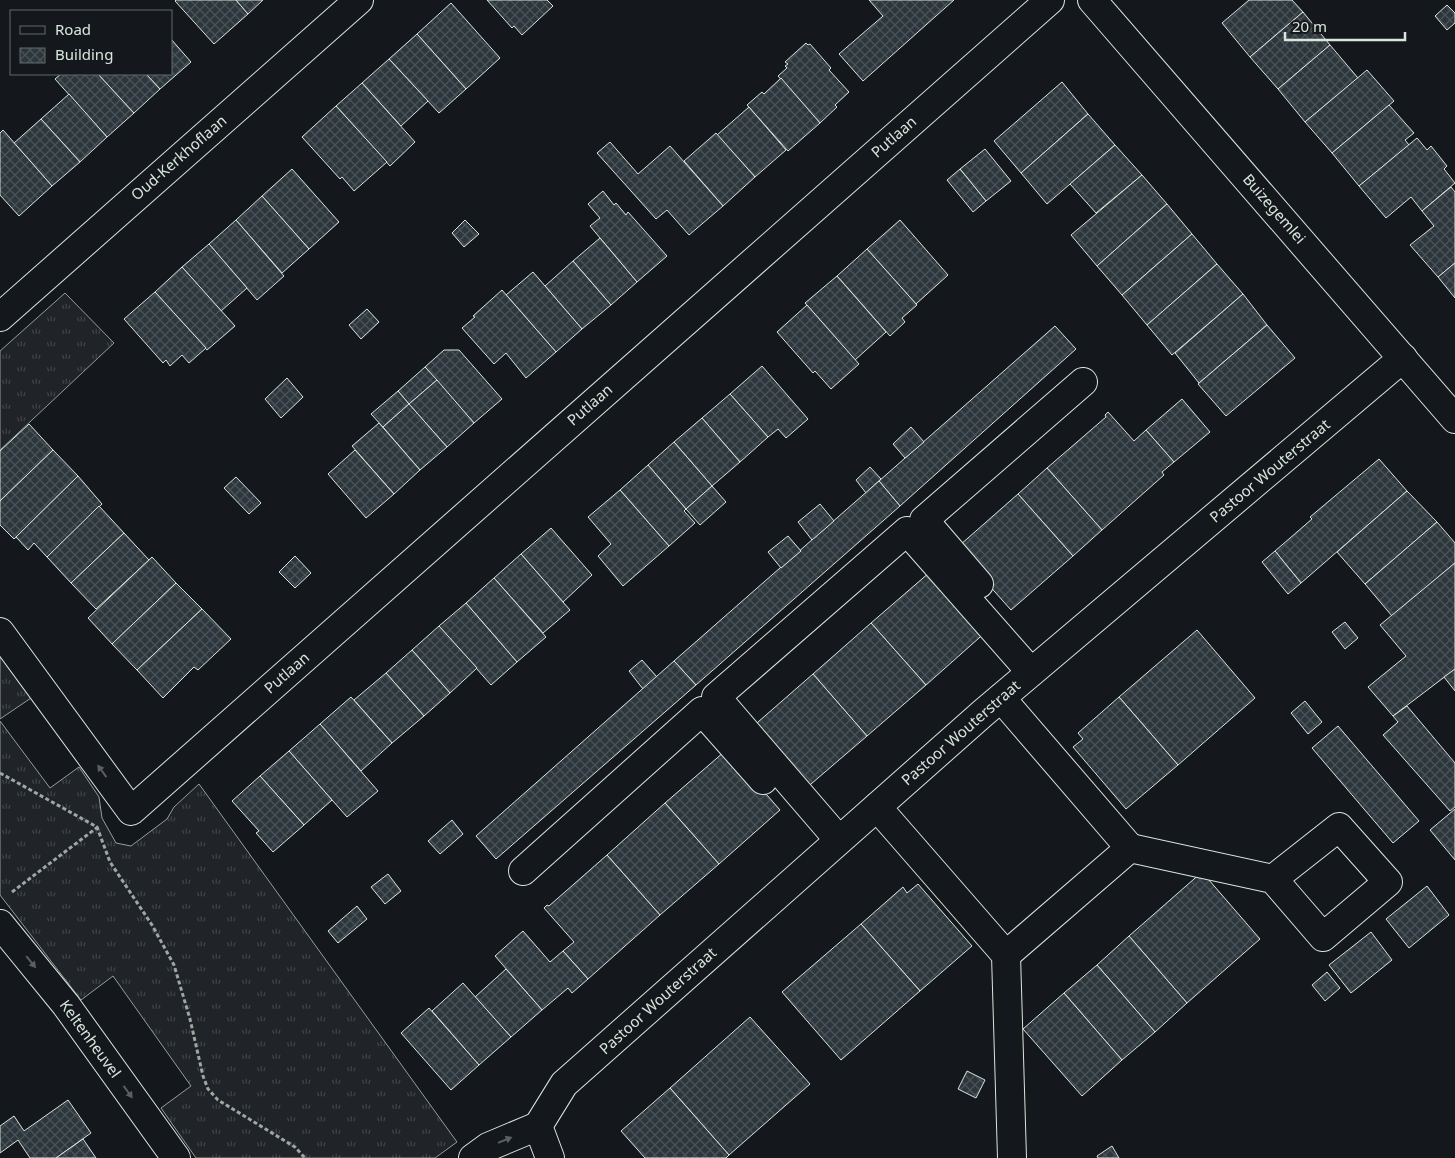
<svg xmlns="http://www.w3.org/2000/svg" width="1455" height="1158" viewBox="0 0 1455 1158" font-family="'Noto Sans',sans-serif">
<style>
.grass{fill:url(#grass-tufts);stroke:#939e99}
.building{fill:url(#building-cross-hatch);stroke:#d8e6dc}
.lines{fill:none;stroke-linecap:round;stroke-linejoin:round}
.minor-casing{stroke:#d8e6dc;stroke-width:30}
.path{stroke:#9da8a2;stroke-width:3;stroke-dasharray:4 2.5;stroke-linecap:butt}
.minor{stroke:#14181c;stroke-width:28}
.oneway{fill:#59605f}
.labels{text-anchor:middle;stroke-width:4;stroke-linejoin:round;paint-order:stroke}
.street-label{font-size:15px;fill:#d8e6dc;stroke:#14181c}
</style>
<defs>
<pattern id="grass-tufts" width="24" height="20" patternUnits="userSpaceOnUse" patternTransform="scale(1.25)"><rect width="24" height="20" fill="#202428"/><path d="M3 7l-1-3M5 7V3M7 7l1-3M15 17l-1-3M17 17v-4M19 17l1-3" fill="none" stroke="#404447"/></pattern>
<pattern id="building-cross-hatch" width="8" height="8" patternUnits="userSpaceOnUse" patternTransform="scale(1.25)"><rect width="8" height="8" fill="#2c363c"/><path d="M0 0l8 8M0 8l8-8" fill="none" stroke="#4a5358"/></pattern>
</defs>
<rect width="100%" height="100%" fill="#14181c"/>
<g class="grass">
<path d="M65,293L114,343L0,450V351Z"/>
<path d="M0,655L31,698L0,719Z"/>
<path d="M0,721L50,788L79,767L99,797L102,818L116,843L131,846L167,819L174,807L199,784L457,1142L435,1158H196L161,1108L191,1086L113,976L81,1000L0,895Z"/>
</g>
<g class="building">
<path d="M176,0H236L248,14L214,44L175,1Z"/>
<path d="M236,0H263L248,14Z"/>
<path d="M487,0H547L553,6L522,35L514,26L512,28Z"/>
<path d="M869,0H954L863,81L839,54L883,16Z"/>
<path d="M1249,0H1292L1303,12L1250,57L1222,23Z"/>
<path d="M451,3L500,58L466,89L417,34Z"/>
<path d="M1447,5L1455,13V23L1447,30L1435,16Z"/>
<path d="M1303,12L1330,45L1278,89L1250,57Z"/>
<path d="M417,34L466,89L439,113L389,59Z"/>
<path d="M171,39L191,62L160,89L146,74H171Z"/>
<path d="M806,43L808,45L810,44L831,68L829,70L849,92L835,105L837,107L820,123L778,76L787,68L785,66L788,64L785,62Z"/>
<path d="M1330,45L1358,78L1305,122L1278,89Z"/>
<path d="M389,59L428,101L401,126L362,83Z"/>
<path d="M1367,70L1394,101L1332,153L1305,122Z"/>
<path d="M61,74H98L134,113L107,137L55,79Z"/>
<path d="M98,74H146L160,89L134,113Z"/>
<path d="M781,78L820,123L788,151L747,105L762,92L764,94Z"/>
<path d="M1062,82L1088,114L1021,173L994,141Z"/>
<path d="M362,83L415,142L390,166L336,106Z"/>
<path d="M69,94L107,137L80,162L41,119Z"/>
<path d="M1389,105L1414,133L1405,140L1409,145L1359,186L1332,153Z"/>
<path d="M336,106L387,162L354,191L342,177L340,179L302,137Z"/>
<path d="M749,107L786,150L755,177L717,135Z"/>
<path d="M1088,114L1115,145L1047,204L1021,173Z"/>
<path d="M41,119L80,162L52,186L14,143Z"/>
<path d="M3,130L52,186L19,216L0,195V133Z"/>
<path d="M716,133L755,177L723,206L684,161Z"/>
<path d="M1417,138L1427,150L1431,146L1447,166L1444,169L1455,183L1422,211L1411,197L1386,218L1359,186Z"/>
<path d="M610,142L638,174L670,146L723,206L689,235L667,210L656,219L597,153Z"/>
<path d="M1115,145L1142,175L1096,213L1070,184Z"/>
<path d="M985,149L1011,181L986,201L960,169Z"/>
<path d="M292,169L339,222L309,249L262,196Z"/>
<path d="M960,169L986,201L973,212L947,180Z"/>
<path d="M1142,175L1167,204L1097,266L1071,235Z"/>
<path d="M1451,187L1455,192V263L1438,277L1410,245L1434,226L1422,211Z"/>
<path d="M603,191L614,205L616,203L626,215L628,212L667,256L637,282L590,226L600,218L588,204Z"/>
<path d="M262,196L309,249L282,273L236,220Z"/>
<path d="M1167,204L1192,234L1122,295L1097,266Z"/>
<path d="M236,220L284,276L257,300L209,244Z"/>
<path d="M465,220L479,234L464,247L452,233Z"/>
<path d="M900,220L948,275L916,304L867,249Z"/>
<path d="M1192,234L1217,264L1147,325L1122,295Z"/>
<path d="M600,238L637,282L611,305L573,261Z"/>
<path d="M209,244L247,288L221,311L182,267Z"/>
<path d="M867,249L917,305L902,318L905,322L890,336L837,276Z"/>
<path d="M573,261L611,305L582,329L545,286Z"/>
<path d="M1455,263V298L1438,277Z"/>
<path d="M1217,264L1243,294L1172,355L1147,325Z"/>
<path d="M182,267L235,326L207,350L155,292Z"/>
<path d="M533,272L582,329L556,352L506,295Z"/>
<path d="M837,276L886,332L855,360L805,303Z"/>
<path d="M502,290L556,352L526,378L506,353L494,364L462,328L475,317L473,316Z"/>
<path d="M155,292L206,348L189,363L182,355L170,366L166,360L163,363L124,319Z"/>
<path d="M1243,294L1267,325L1199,383L1175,353Z"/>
<path d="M807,305L859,364L831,389L815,371L813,373L777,332Z"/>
<path d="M367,309L379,322L361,339L349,325Z"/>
<path d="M1267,325L1295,358L1226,416L1198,384Z"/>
<path d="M1055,326L1076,349L900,506L879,481Z"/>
<path d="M444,350H459L502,399L474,423L425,367Z"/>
<path d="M762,366L808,419L786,438L778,429L768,437L730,394Z"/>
<path d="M425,367L437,380L409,404L398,391Z"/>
<path d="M287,378L303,397L281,418L265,399Z"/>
<path d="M437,380L474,423L447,447L409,404Z"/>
<path d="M398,391L409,404L383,427L371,414Z"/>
<path d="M730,394L768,437L740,462L702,418Z"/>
<path d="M1182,399L1210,432L1174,462L1146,430Z"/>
<path d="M409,404L447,447L420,470L383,427Z"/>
<path d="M1108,412L1134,441L1146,430L1174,462L1162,472L1164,475L1102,530L1047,468L1106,417L1105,415Z"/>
<path d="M702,418L740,462L712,486L674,442Z"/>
<path d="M379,423L420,470L394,494L352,446Z"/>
<path d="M29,424L53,450L0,501V451Z"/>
<path d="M911,427L924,442L905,458L893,444Z"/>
<path d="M674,442L712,486L686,509L648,465Z"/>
<path d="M53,450L78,476L14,539L0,525V501Z"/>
<path d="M355,450L394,494L366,518L328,474Z"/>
<path d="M1379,459L1407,491L1301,583L1275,551L1312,519L1310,517Z"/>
<path d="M648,465L686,509L684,511L695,523L669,546L620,490Z"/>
<path d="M870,467L881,479L866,493L856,480Z"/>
<path d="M1047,468L1102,530L1073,556L1018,494Z"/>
<path d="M78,476L102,504L47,557L34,543L28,550L16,537Z"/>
<path d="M236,477L261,503L249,514L224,488Z"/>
<path d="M879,481L900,506L696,685L674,661Z"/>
<path d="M712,486L726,502L700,525L686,509Z"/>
<path d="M620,490L669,546L623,586L598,556L611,544L588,517Z"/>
<path d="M1407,491L1437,522L1365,584L1337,552Z"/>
<path d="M1018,494L1073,556L1011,610L955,547L960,545Z"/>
<path d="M820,504L834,521L812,540L798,522Z"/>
<path d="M99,506L124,533L71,583L47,557Z"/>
<path d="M1437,522L1455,543V563L1392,616L1365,584Z"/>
<path d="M551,528L592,575L563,602L521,554Z"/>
<path d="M124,533L149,560L96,609L71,583Z"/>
<path d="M788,536L801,551L781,568L768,552Z"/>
<path d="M1275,551L1301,583L1288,594L1262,562Z"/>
<path d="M521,554L570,610L543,633L494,578Z"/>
<path d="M295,556L311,573L295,588L279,572Z"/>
<path d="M152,557L176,583L112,644L88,618Z"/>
<path d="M1455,563V669L1393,716L1368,687L1406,656L1380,625Z"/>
<path d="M930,572L988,630L926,685L871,623Z"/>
<path d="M494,578L546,637L517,662L466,603Z"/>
<path d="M176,583L202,609L137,670L112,644Z"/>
<path d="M466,603L517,662L491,685L439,626Z"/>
<path d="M202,609L231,639L198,670L194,667L163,698L137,670Z"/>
<path d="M1345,622L1358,638L1345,649L1332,632Z"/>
<path d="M871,623L926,685L867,736L813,674Z"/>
<path d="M439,626L477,668L450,693L412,650Z"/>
<path d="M1197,630L1255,698L1178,765L1119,697Z"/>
<path d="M412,650L450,693L424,716L386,673Z"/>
<path d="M642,660L657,677L643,689L629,671Z"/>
<path d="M674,661L696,685L496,859L476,836Z"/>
<path d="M1455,669V691L1444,677Z"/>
<path d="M386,673L424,716L392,743L354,700Z"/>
<path d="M813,674L867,736L804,790L750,729Z"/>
<path d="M351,697L392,743L361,771L320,724Z"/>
<path d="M1119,697L1178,765L1126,809L1073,747L1083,739L1078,733Z"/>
<path d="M1305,701L1322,722L1308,734L1291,713Z"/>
<path d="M1407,706L1455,763V807L1450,811L1383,735L1398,722L1393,716Z"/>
<path d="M320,724L378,791L347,817L289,751Z"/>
<path d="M1338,726L1419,821L1393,843L1312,748Z"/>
<path d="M726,748L780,810L719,864L665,803L724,752Z"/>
<path d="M289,751L332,800L304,825L260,776Z"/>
<path d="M260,776L304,825L273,852L256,833L259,831L232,801Z"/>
<path d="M665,803L719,864L660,915L607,855Z"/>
<path d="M1455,809V860L1430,830Z"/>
<path d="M452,820L463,834L440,854L428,841Z"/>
<path d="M607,855L660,915L588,979L563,951L574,942L544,908L547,905L549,906Z"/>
<path d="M1202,872L1260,939L1187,1003L1129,936Z"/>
<path d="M388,874L401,891L385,904L371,887Z"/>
<path d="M918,884L972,946L920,991L861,924L903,887L907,893Z"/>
<path d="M1427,886L1449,915L1409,948L1386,919Z"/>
<path d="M357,906L367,919L338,943L328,931Z"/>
<path d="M861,924L920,991L841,1060L782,992Z"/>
<path d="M523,931L550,962L563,951L588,979L572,993L568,988L542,1010L495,956Z"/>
<path d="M1371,932L1392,960L1351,993L1329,965Z"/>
<path d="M1129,936L1187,1003L1155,1032L1097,965Z"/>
<path d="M1097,965L1155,1032L1122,1060L1064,993Z"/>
<path d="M506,969L542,1010L511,1037L475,997Z"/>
<path d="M1327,972L1340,988L1325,1001L1312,985Z"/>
<path d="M463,983L511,1037L479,1065L432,1011Z"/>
<path d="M1064,993L1122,1060L1082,1096L1023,1029Z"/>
<path d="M429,1008L479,1065L451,1090L401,1033Z"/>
<path d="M750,1017L810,1084L729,1155L670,1088Z"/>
<path d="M967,1071L985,1080L976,1098L958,1089Z"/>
<path d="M670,1088L729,1155L726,1158H645L621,1131Z"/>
<path d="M68,1100L91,1133L56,1158H30L18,1140L0,1153V1126L14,1116L24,1131Z"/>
<path d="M83,1139L96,1158H56Z"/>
<path d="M1112,1146L1119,1158H1098L1097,1156Z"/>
</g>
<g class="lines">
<g class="minor-casing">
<g id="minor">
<path d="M1092,0L1455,419"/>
<path d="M0,317L359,0"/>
<path d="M979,584L924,520L1083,382"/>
<path d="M0,632L131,811L1050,0"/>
<path d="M1001,698L1130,848L1006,955"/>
<path d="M877,807L1006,955L1012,1158"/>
<path d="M839,840L716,697L907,531L1031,672"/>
<path d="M1130,848L1273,879L1339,827L1388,882L1323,937L1273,879"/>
<path d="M523,871L702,711L763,780"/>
<path d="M0,924L66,1005L176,1158"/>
<path d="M538,1126L564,1084L983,713L1403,358"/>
<path d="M538,1126L550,1158"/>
<path d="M473,1158L488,1147L538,1126"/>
</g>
</g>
<g class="path">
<path d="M0,773L97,827L110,862L152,925L174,965L190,1019L203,1076L208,1089L218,1100L295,1147L305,1158"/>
<path d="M12,892L99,826"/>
</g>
<use href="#minor" class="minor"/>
</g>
<defs><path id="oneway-solid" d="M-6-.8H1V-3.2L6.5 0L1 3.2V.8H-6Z" transform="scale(1.25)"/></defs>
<g class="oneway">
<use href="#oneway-solid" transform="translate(102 771) rotate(-126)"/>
<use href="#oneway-solid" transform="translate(31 962) rotate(51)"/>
<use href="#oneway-solid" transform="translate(128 1092) rotate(54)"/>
<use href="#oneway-solid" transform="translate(505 1140) rotate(-22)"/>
</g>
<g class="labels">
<g class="street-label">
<text transform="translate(894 137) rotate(-41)" y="5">Putlaan</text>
<text transform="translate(179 158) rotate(-41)" y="5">Oud-Kerkhoflaan</text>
<text transform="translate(1274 209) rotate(49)" y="5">Buizegemlei</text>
<text transform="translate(590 405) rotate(-41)" y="5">Putlaan</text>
<text transform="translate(1270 471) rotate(-40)" y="5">Pastoor Wouterstraat</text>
<text transform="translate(287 673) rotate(-41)" y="5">Putlaan</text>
<text transform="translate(961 733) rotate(-41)" y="5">Pastoor Wouterstraat</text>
<text transform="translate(658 1001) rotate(-42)" y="5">Pastoor Wouterstraat</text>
<text transform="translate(90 1039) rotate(54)" y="5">Keltenheuvel</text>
</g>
</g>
<rect x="10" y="10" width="162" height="65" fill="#14181c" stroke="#626a69"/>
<rect x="20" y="26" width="25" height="8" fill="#14181c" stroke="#626a69"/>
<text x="55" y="35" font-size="15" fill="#d8e6dc">Road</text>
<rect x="20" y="48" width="25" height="15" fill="url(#building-cross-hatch)" stroke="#626a69"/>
<text x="55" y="60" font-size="15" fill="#d8e6dc">Building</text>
<path d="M1285 32v8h120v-8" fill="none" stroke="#d8e6dc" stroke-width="2.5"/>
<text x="1292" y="32" font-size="15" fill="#d8e6dc" stroke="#14181c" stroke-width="4" paint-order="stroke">20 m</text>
</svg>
